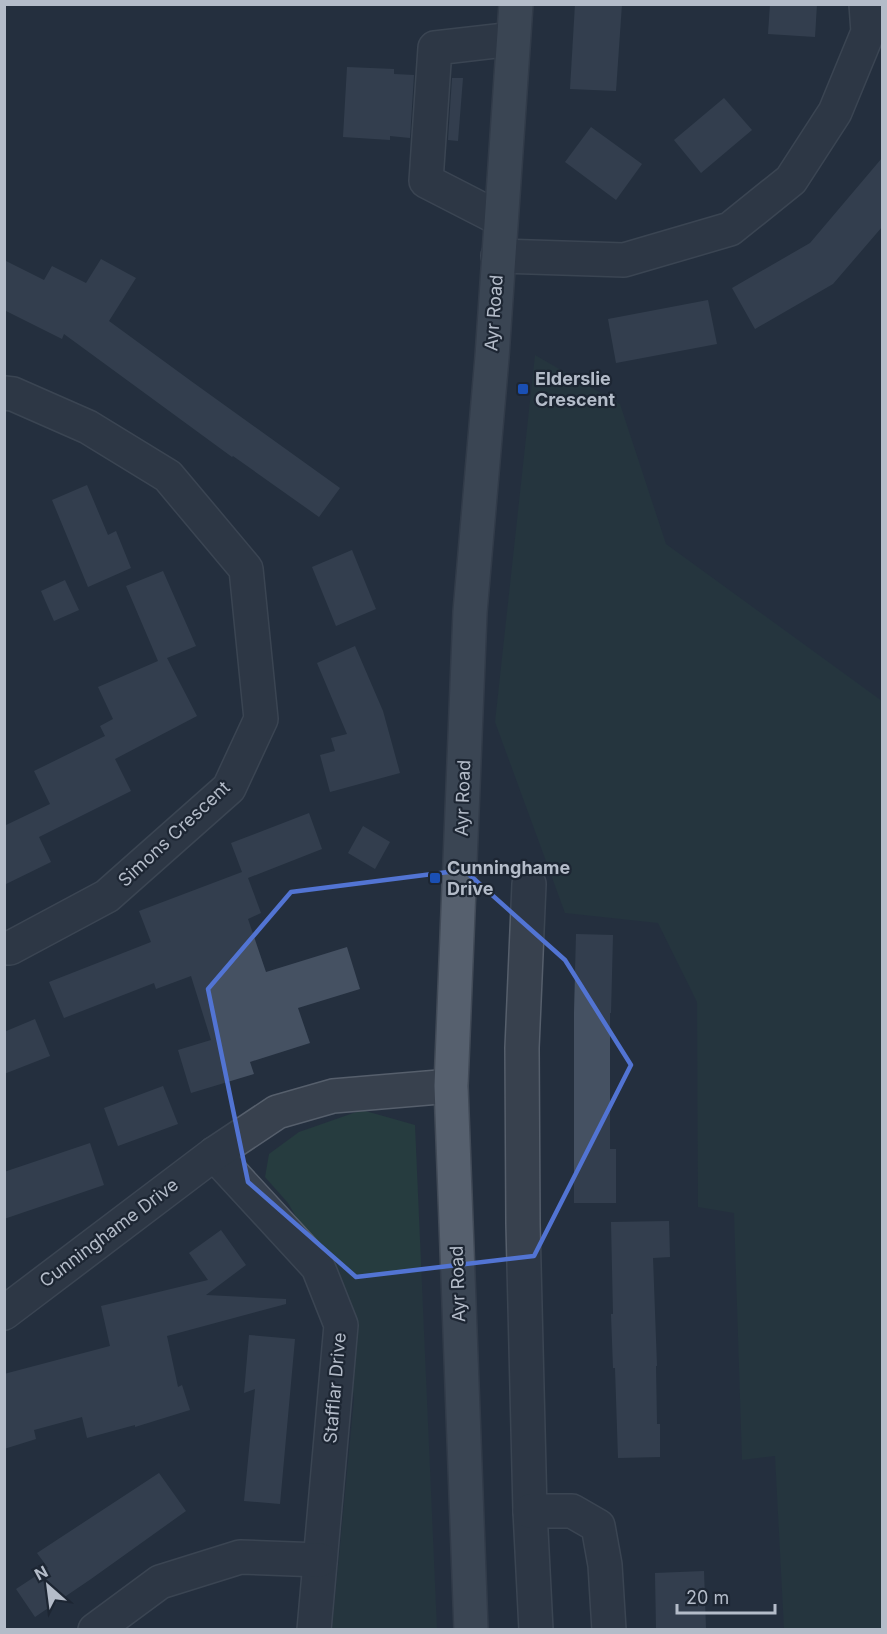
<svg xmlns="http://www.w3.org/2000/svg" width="887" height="1634" viewBox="0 0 887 1634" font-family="Inter,sans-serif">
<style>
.green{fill:#263c3f}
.building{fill:#455162}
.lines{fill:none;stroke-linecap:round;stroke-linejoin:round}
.minor-casing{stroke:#565f6c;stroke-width:36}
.major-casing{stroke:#414a57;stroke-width:36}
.minor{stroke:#38414e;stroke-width:33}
.major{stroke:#56606e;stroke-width:33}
.marked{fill:none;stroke:#5274d3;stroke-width:4.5;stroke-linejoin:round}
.transit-dot{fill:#1a4fb4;stroke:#1d2633;stroke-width:2}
.labels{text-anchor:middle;stroke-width:4.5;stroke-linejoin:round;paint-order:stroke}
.street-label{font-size:18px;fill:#b4bcc9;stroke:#1d2633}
.poi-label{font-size:18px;font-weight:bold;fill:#b4bcc9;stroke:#1d2633;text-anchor:start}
</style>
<rect width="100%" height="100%" fill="#242f3e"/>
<g class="green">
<path d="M535,355L620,404L666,544L882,701V1629H784L775,1456L742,1460L734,1213L698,1207L697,1002L658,923L565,913L495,722Z"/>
<path d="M362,1110L415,1125L437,1629H332L354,1399L340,1292L288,1203L265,1177L269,1154L299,1132Z"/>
</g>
<g class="building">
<path d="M575,4H622L616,91L570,89Z"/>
<path d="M770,4H817L815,37L768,34Z"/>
<path d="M347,67L394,69V74L414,75L410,138L390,136V140L343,137Z"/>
<path d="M452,78H463L458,141L448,140Z"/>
<path d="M724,98L752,130L701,173L674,140Z"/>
<path d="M591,127L642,164L616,200L565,162Z"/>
<path d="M882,158V227L833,284L755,329L732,288L810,243Z"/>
<path d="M101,259L136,278L109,321L191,381L340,488L319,517L233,456L232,457L64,334L62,339L4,310V260L44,280L52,266L86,283Z"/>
<path d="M708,300L717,344L616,363L608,319Z"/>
<path d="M87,485L108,535L116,531L131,568L88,587L52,500Z"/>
<path d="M352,550L376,609L336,626L312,567Z"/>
<path d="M163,571L196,646L167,658L197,716L115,759L131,791L39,837L51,862L4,885V826L50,804L34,771L105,736L100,726L113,719L98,687L158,661L126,586Z"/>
<path d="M65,580L79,610L54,621L41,591Z"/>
<path d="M355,646L383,711L400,773L330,792L320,755L335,751L331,738L347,734L317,663Z"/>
<path d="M309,813L322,849L248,878L261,913L248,919L266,972L347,947L360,989L298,1008L310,1043L250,1062L254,1074L191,1093L178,1050L211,1040L191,976L156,989L154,983L64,1018L49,982L151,942L139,911L242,872L231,843Z"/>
<path d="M363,826L390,842L375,869L348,853Z"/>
<path d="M576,934L613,935L611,1013H610V1149H616V1203H574V1012Z"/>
<path d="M35,1019L50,1056L4,1074V1032Z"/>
<path d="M163,1086L178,1124L118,1146L104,1108Z"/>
<path d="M90,1143L104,1185L4,1219V1172Z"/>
<path d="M669,1221L670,1257L653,1258L657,1366H656L657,1424H660V1457L618,1458L615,1368H613L611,1314H613L611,1222Z"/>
<path d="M221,1230L246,1265L206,1295L286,1299V1304L167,1336L178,1387L182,1385L190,1410L135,1427V1425L87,1438L82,1417L34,1430L36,1439L4,1449V1374L110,1346L101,1306L208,1280L189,1253Z"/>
<path d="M249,1335L295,1339L280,1504L244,1501L255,1389L244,1393Z"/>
<path d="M159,1473L186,1511L91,1579L35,1617L16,1589L48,1568L37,1553Z"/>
<path d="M704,1571L706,1629H656L655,1573Z"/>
</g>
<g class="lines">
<g class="minor-casing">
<g id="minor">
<path d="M500,219L426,181L435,48L513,39"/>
<path d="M498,256L624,260L730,229L791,180L835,112L868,32L866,4"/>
<path d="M4,393L13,394L88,427L168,476L246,569L261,719L229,788L107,896L10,948H4"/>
<path d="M529,884L522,1048L523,1224L530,1511L536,1630"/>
<path d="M214,1154L318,1267L341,1325L314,1630"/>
<path d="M4,1313L214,1154L277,1112L333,1096L451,1086"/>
<path d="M530,1511H572L598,1526L605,1565L609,1630"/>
<path d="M95,1630L160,1582L240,1557L320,1560"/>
</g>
</g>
<g class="major-casing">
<path id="major" d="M471,1630L451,1086L470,612L492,357L516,4"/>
</g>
<use href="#minor" class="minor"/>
<use href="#major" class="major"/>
</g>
<path d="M0 0H887V1634H0ZM464,870L565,960L631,1065L534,1256L356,1277L248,1182L208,989L291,892Z" fill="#242f3e" fill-opacity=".55" fill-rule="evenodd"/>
<path class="marked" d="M464,870L565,960L631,1065L534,1256L356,1277L248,1182L208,989L291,892Z"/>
<g class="transit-dot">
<rect x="517" y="383" width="12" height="12" rx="3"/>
<rect x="429" y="872" width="12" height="12" rx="3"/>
</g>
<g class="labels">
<g class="street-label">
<text transform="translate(494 313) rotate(-86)" y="6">Ayr Road</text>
<text transform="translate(463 798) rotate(-88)" y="6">Ayr Road</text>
<text transform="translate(174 834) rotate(-43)" y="6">Simons Crescent</text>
<text transform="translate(109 1233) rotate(-37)" y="6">Cunninghame Drive</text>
<text transform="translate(458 1284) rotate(-92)" y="6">Ayr Road</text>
<text transform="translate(335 1388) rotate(-85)" y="6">Stafflar Drive</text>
</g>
<g class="poi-label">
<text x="535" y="385">Elderslie<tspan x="535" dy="21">Crescent</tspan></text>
<text x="447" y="874">Cunninghame<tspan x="447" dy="21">Drive</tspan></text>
</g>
</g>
<rect width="887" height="1634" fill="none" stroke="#b4bcc9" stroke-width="12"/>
<g transform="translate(48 1586) rotate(332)" stroke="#1d2633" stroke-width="4.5" paint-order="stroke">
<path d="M0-4.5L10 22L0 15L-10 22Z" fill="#b4bcc9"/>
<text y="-9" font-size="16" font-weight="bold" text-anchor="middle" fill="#b4bcc9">N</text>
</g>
<path d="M677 1604v9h98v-9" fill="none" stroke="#b4bcc9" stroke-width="3"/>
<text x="686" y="1604" font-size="18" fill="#b4bcc9" stroke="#1d2633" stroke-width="4.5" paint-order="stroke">20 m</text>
</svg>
